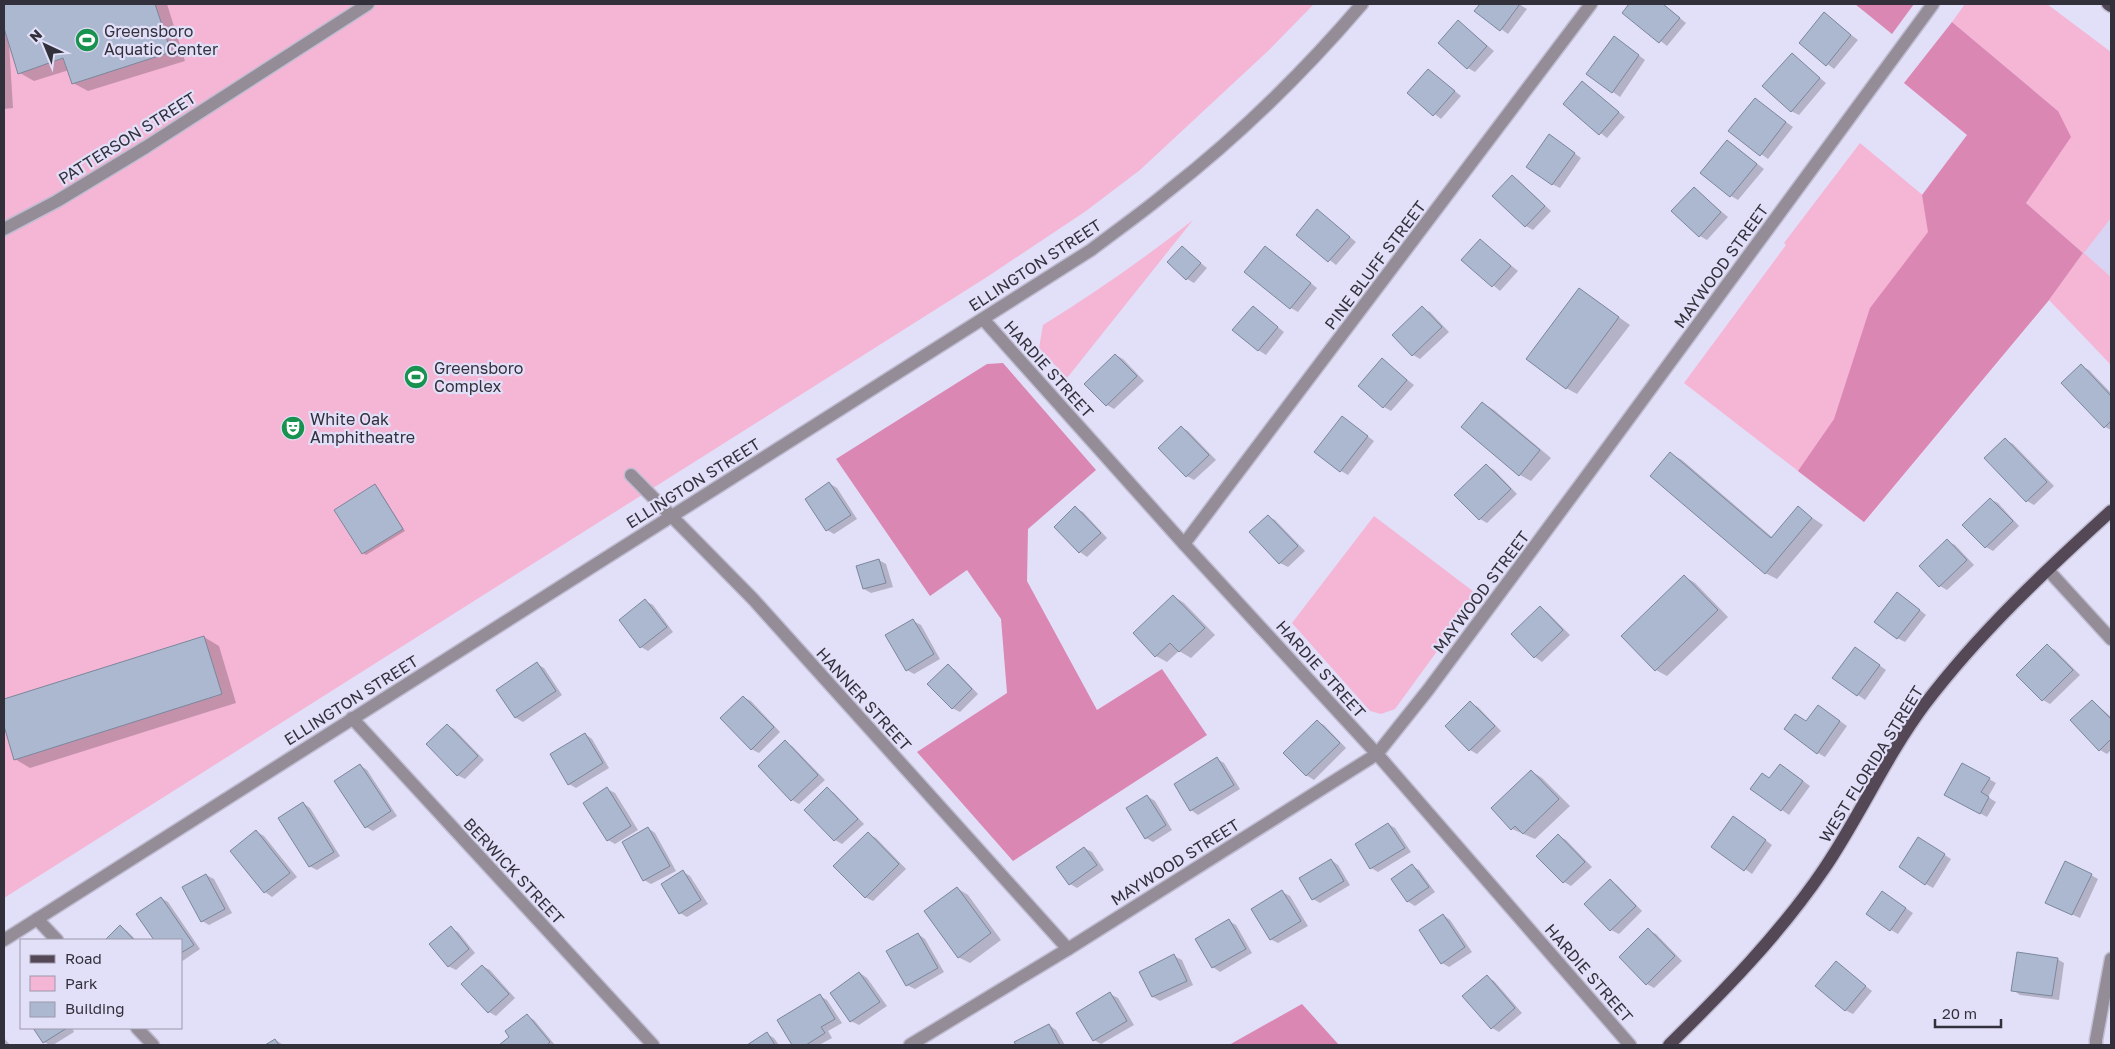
<svg xmlns="http://www.w3.org/2000/svg" width="2115" height="1049" viewBox="0 0 2115 1049" font-family="'Golos Text',sans-serif">
<style>
.built{fill:#d8d4f4}
.green{fill:#f5b6d6}
.forest{fill:#da87b4}
.shadow{fill:#0003}
.building{fill:#acb8cf;stroke:#7b879c}
.lines{fill:none;stroke-linecap:round;stroke-linejoin:round}
.minor-casing{stroke:#bfbcd2;stroke-width:15}
.major-casing{stroke:#bfbcd2;stroke-width:15}
.minor{stroke:#948c96;stroke-width:12}
.major{stroke:#544857;stroke-width:12}
.labels{text-anchor:middle;stroke-width:4.5;stroke-linejoin:round;paint-order:stroke}
.poi-label{font-size:16px;fill:#32313b;stroke:#e2dff8;text-anchor:start}
.street-label{font-size:16px;fill:#32313b;stroke:#e2dff8}
</style>
<rect width="100%" height="100%" fill="#e2dff8"/>
<path class="built" d="M2111,218V277L2084,253Z"/>
<g class="green">
<path d="M4,4H1314L1268,51L1140,170L1086,211L987,277L4,898Z"/>
<path d="M1965,4H2047L2111,52V218L2084,253L2111,277V365L2049,300L1864,522L1684,383L1786,245L1784,243L1860,143L2049,300L2083,253L2026,203L2058,111L1952,22Z"/>
<path d="M1193,220L1067,378L1039,348L1043,325C1095,293 1145,258 1193,220Z"/>
<path d="M1374,516L1478,595L1395,709L1381,714L1370,711L1292,623Z"/>
</g>
<g class="forest">
<path d="M1855,4H1914L1892,34Z"/>
<path d="M1952,22L2058,111L2071,137L2026,203L2083,253L2049,300L1864,522L1798,471L1834,419L1870,308L1928,232L1922,195L1967,135L1904,83Z"/>
<path d="M1003,363L1096,470L1028,529L1027,581L1097,710L1162,669L1207,735L1013,861L917,752L1007,693L1001,619L967,570L930,596L836,459L987,364Z"/>
<path d="M1302,1004L1339,1045H1229Z"/>
</g>
<g class="shadow">
<path d="M4,4H167L185,61L88,91L73,83L69,70L34,81L20,73L9,42L13,108L4,109Z"/>
<path d="M1481,4H1519L1527,9L1508,34L1476,11Z"/>
<path d="M1631,4H1663L1686,23L1667,46L1624,12Z"/>
<path d="M1824,14L1858,40L1834,69L1800,43Z"/>
<path d="M1458,21L1494,51L1475,72L1468,68Z"/>
<path d="M1621,42L1645,60L1620,97L1587,74Z"/>
<path d="M1792,55L1826,83L1799,115L1791,111Z"/>
<path d="M1428,70L1461,96L1441,119L1408,93Z"/>
<path d="M1582,82L1625,117L1607,138L1564,104Z"/>
<path d="M1755,99L1793,127L1768,159L1730,131Z"/>
<path d="M1556,140L1581,158L1560,188L1552,184Z"/>
<path d="M1728,141L1764,169L1738,200L1731,196Z"/>
<path d="M1512,177L1519,181L1551,211L1533,230L1526,226L1494,196Z"/>
<path d="M1694,189L1728,217L1707,240L1700,236Z"/>
<path d="M1318,211L1356,242L1336,265L1298,235Z"/>
<path d="M1481,241L1518,271L1500,291L1463,260Z"/>
<path d="M1266,247L1317,288L1298,312L1291,308Z"/>
<path d="M1182,248L1207,268L1194,283L1187,279Z"/>
<path d="M1579,289L1630,325L1577,394L1566,388Z"/>
<path d="M1253,307L1284,332L1266,355L1258,350Z"/>
<path d="M1422,308L1430,312L1449,332L1420,359L1413,355Z"/>
<path d="M1116,355L1123,359L1144,381L1114,409L1107,405L1086,384Z"/>
<path d="M1382,360L1414,385L1391,411L1384,407Z"/>
<path d="M2081,366L2089,370L2111,393V430L2105,427Z"/>
<path d="M1483,403L1494,410L1551,458L1531,481L1520,475L1463,427Z"/>
<path d="M1342,417L1374,441L1348,475L1341,471Z"/>
<path d="M1181,427L1188,431L1216,460L1194,480L1187,476Z"/>
<path d="M2006,440L2013,444L2054,486L2034,505L2027,501Z"/>
<path d="M1671,454L1682,460L1773,538L1798,508L1823,525L1777,579L1765,573Z"/>
<path d="M1486,465L1494,470L1517,494L1487,523L1480,519Z"/>
<path d="M829,483L837,488L857,519L834,534L827,530Z"/>
<path d="M375,486L378,488L405,531L366,555L363,553L336,511Z"/>
<path d="M1990,499L1998,503L2019,526L1993,551L1986,547L1964,525Z"/>
<path d="M1075,508L1083,512L1107,538L1087,557L1080,552L1056,527Z"/>
<path d="M1268,516L1275,520L1305,551L1288,567L1280,563L1251,533Z"/>
<path d="M1947,541L1955,545L1974,565L1947,590L1940,586Z"/>
<path d="M879,560L886,564L893,587L871,593L864,589Z"/>
<path d="M1684,576L1695,583L1728,617L1667,676L1656,670Z"/>
<path d="M1173,596L1184,603L1215,635L1191,658L1179,651L1167,662L1156,656Z"/>
<path d="M1905,598L1926,615L1905,642L1897,638Z"/>
<path d="M645,601L653,605L673,632L648,651L641,647Z"/>
<path d="M1540,608L1547,612L1570,635L1542,662L1535,657L1513,634Z"/>
<path d="M913,621L921,625L940,659L914,674L907,670Z"/>
<path d="M204,637L219,646L236,703L30,768L15,759L4,721V700Z"/>
<path d="M2047,646L2055,650L2080,675L2050,704L2043,700L2018,675Z"/>
<path d="M1862,653L1886,670L1865,700L1834,678Z"/>
<path d="M537,664L544,668L562,695L523,722L516,718Z"/>
<path d="M948,666L955,670L978,694L960,712L952,708Z"/>
<path d="M743,697L751,701L780,732L759,753L751,749Z"/>
<path d="M2093,701L2111,717V750L2107,754L2100,750Z"/>
<path d="M1470,703L1478,707L1501,731L1477,754L1470,750Z"/>
<path d="M1826,711L1847,726L1825,757L1818,753L1807,722Z"/>
<path d="M1317,721L1324,725L1346,748L1314,780L1306,775Z"/>
<path d="M447,725L454,729L484,760L465,779L457,775Z"/>
<path d="M585,734L592,739L609,768L576,788L569,784Z"/>
<path d="M785,742L792,746L825,780L799,804L792,800Z"/>
<path d="M1217,759L1224,763L1240,789L1198,815L1191,810Z"/>
<path d="M1963,764L1996,783L1988,797L1996,802L1987,817L1946,795Z"/>
<path d="M360,765L367,770L397,816L373,831L366,827Z"/>
<path d="M1787,769L1810,786L1789,815L1752,789Z"/>
<path d="M1531,771L1542,778L1570,806L1535,839L1512,829Z"/>
<path d="M607,789L615,793L638,830L615,844L608,840Z"/>
<path d="M827,789L834,793L864,824L842,844L835,840L806,810Z"/>
<path d="M1147,796L1155,801L1172,830L1153,842L1146,838Z"/>
<path d="M303,803L310,808L340,856L317,870L309,866Z"/>
<path d="M1741,822L1772,845L1752,874L1745,869Z"/>
<path d="M1388,824L1395,828L1411,852L1378,872L1371,868Z"/>
<path d="M648,828L655,833L676,871L651,884L644,880Z"/>
<path d="M257,832L264,836L297,877L272,897L265,892Z"/>
<path d="M868,834L876,838L906,869L873,901L865,897Z"/>
<path d="M1559,836L1566,840L1592,867L1571,886L1564,882L1538,856Z"/>
<path d="M1926,843L1951,859L1933,888L1926,884Z"/>
<path d="M1084,848L1092,852L1104,870L1077,888L1070,884Z"/>
<path d="M1331,860L1338,865L1350,885L1320,903L1313,899Z"/>
<path d="M1412,866L1419,870L1435,892L1415,906L1407,901Z"/>
<path d="M683,872L690,876L708,904L687,917L680,913Z"/>
<path d="M206,875L214,879L232,913L209,925L202,921Z"/>
<path d="M2091,875L2098,879L2080,918L2054,906Z"/>
<path d="M1610,881L1617,885L1642,911L1619,934L1611,930L1586,904Z"/>
<path d="M957,888L968,895L1001,940L970,963L958,957Z"/>
<path d="M1282,892L1290,896L1308,926L1278,943L1270,939Z"/>
<path d="M1889,897L1913,913L1898,934L1891,930Z"/>
<path d="M161,898L168,902L200,949L181,962V940H156L138,914Z"/>
<path d="M1443,915L1450,920L1472,952L1449,967L1442,963Z"/>
<path d="M1229,921L1236,925L1252,953L1220,972L1213,967Z"/>
<path d="M120,927L127,931L136,940H106Z"/>
<path d="M451,928L458,932L475,953L456,970L448,966Z"/>
<path d="M1648,930L1656,934L1682,961L1654,988L1647,984Z"/>
<path d="M918,934L925,939L944,972L915,989L907,985Z"/>
<path d="M1174,956L1182,960L1193,985L1160,1001L1153,997Z"/>
<path d="M2057,959L2064,963L2059,1000L2020,995L2013,990Z"/>
<path d="M1836,963L1872,991L1853,1014L1845,1010Z"/>
<path d="M482,966L490,970L515,998L496,1016L489,1012Z"/>
<path d="M860,973L867,978L887,1006L859,1025L851,1021L832,993Z"/>
<path d="M1487,977L1494,981L1522,1013L1499,1032L1492,1028Z"/>
<path d="M1110,994L1118,998L1134,1025L1101,1044L1094,1040Z"/>
<path d="M820,996L827,1000L842,1023L828,1031L832,1038L819,1045H793L778,1021Z"/>
<path d="M527,1016L534,1020L555,1045H501L511,1037Z"/>
<path d="M1049,1025L1056,1030L1065,1045H1017L1016,1043Z"/>
<path d="M35,1028H72L74,1032L53,1045H50L44,1042Z"/>
<path d="M767,1034L774,1038L779,1045H749Z"/>
<path d="M4,1038L10,1045H4Z"/>
<path d="M275,1040L282,1044L283,1045H268Z"/>
</g>
<g class="building">
<path d="M4,4H155L171,52L72,84L63,58L18,74L4,28Z"/>
<path d="M1480,4H1520L1500,31L1474,11Z"/>
<path d="M1629,4H1663L1680,18L1659,43L1622,13Z"/>
<path d="M1824,12L1851,35L1826,66L1799,43Z"/>
<path d="M1458,20L1487,46L1467,69L1438,43Z"/>
<path d="M1614,36L1639,55L1612,93L1586,74Z"/>
<path d="M1792,53L1820,78L1791,112L1762,86Z"/>
<path d="M1428,69L1455,91L1433,116L1407,93Z"/>
<path d="M1582,81L1619,112L1599,135L1563,104Z"/>
<path d="M1755,98L1786,122L1760,156L1728,131Z"/>
<path d="M1549,134L1575,153L1552,185L1526,167Z"/>
<path d="M1727,140L1757,164L1730,197L1700,173Z"/>
<path d="M1512,175L1545,206L1525,227L1492,196Z"/>
<path d="M1694,187L1721,212L1699,237L1671,211Z"/>
<path d="M1317,209L1350,237L1328,262L1296,235Z"/>
<path d="M1480,239L1511,266L1492,287L1461,260Z"/>
<path d="M1182,246L1201,263L1186,280L1167,262Z"/>
<path d="M1265,246L1311,283L1290,309L1244,272Z"/>
<path d="M1579,288L1619,317L1566,389L1526,359Z"/>
<path d="M1253,306L1278,327L1258,351L1232,330Z"/>
<path d="M1422,306L1442,327L1412,356L1392,335Z"/>
<path d="M1115,354L1137,376L1106,406L1084,384Z"/>
<path d="M1382,358L1407,380L1383,408L1358,386Z"/>
<path d="M2081,364L2111,396V421L2104,428L2061,383Z"/>
<path d="M1482,402L1540,450L1519,476L1461,427Z"/>
<path d="M1342,416L1368,436L1340,472L1314,452Z"/>
<path d="M1181,426L1209,455L1186,477L1158,448Z"/>
<path d="M2005,438L2047,482L2026,502L1984,458Z"/>
<path d="M1670,452L1771,538L1798,506L1812,518L1765,574L1650,476Z"/>
<path d="M1486,464L1511,489L1479,520L1454,495Z"/>
<path d="M829,482L851,515L826,531L805,499Z"/>
<path d="M375,484L403,529L362,554L334,510Z"/>
<path d="M1990,498L2013,521L1985,548L1962,525Z"/>
<path d="M1075,506L1101,533L1079,553L1054,527Z"/>
<path d="M1268,515L1298,546L1279,564L1249,532Z"/>
<path d="M1947,539L1967,560L1939,587L1919,566Z"/>
<path d="M879,559L886,583L863,589L856,566Z"/>
<path d="M1684,575L1718,610L1655,671L1621,636Z"/>
<path d="M1897,592L1920,610L1897,639L1874,622Z"/>
<path d="M1173,595L1205,628L1179,652L1170,643L1155,657L1133,633Z"/>
<path d="M645,599L667,627L640,648L619,620Z"/>
<path d="M1540,606L1563,630L1534,658L1511,634Z"/>
<path d="M913,619L934,654L906,671L885,635Z"/>
<path d="M204,636L222,694L14,760L4,726V699Z"/>
<path d="M2047,644L2073,670L2042,701L2016,675Z"/>
<path d="M1855,647L1880,665L1857,696L1832,678Z"/>
<path d="M537,662L556,691L515,718L496,690Z"/>
<path d="M948,664L972,689L952,709L927,684Z"/>
<path d="M743,696L774,727L751,750L720,718Z"/>
<path d="M2092,700L2111,719V739L2099,751L2070,720Z"/>
<path d="M1470,701L1495,726L1469,751L1445,726Z"/>
<path d="M1818,705L1840,721L1817,754L1784,729L1795,714L1806,721Z"/>
<path d="M1317,720L1340,743L1306,776L1283,753Z"/>
<path d="M447,724L478,756L457,776L426,744Z"/>
<path d="M585,733L603,763L568,785L550,754Z"/>
<path d="M785,740L818,775L791,801L758,766Z"/>
<path d="M1217,757L1234,785L1190,811L1174,784Z"/>
<path d="M1962,763L1990,778L1981,792L1989,797L1980,814L1944,795Z"/>
<path d="M360,764L391,811L365,828L334,781Z"/>
<path d="M1780,764L1803,781L1781,811L1750,789L1762,773L1769,778Z"/>
<path d="M1531,770L1559,799L1523,834L1515,826L1511,830L1491,808Z"/>
<path d="M607,787L631,826L607,841L583,803Z"/>
<path d="M827,787L858,819L834,841L804,810Z"/>
<path d="M1147,795L1166,825L1145,839L1126,808Z"/>
<path d="M303,802L334,852L309,867L278,818Z"/>
<path d="M1733,816L1766,840L1744,871L1711,847Z"/>
<path d="M1388,823L1405,848L1370,869L1355,844Z"/>
<path d="M648,827L670,866L643,881L622,842Z"/>
<path d="M256,830L290,873L264,893L230,851Z"/>
<path d="M868,832L899,864L865,898L833,866Z"/>
<path d="M1558,834L1585,862L1563,883L1536,856Z"/>
<path d="M1918,837L1945,854L1925,885L1899,867Z"/>
<path d="M1084,847L1097,865L1069,885L1056,867Z"/>
<path d="M1331,859L1344,881L1312,900L1299,878Z"/>
<path d="M2065,861L2092,874L2072,915L2045,903Z"/>
<path d="M1412,864L1429,887L1407,902L1391,879Z"/>
<path d="M683,870L701,900L679,914L661,884Z"/>
<path d="M206,874L225,909L201,922L182,887Z"/>
<path d="M1610,879L1636,906L1610,931L1584,904Z"/>
<path d="M957,887L991,933L958,958L924,911Z"/>
<path d="M1282,890L1301,921L1270,940L1251,909Z"/>
<path d="M1882,891L1906,908L1890,931L1866,914Z"/>
<path d="M161,897L194,945L181,953V940H154L136,914Z"/>
<path d="M1443,914L1465,947L1441,964L1419,930Z"/>
<path d="M1229,919L1246,949L1212,968L1195,939Z"/>
<path d="M120,925L134,940H105Z"/>
<path d="M451,926L469,949L448,967L429,944Z"/>
<path d="M1648,928L1675,956L1646,985L1619,957Z"/>
<path d="M918,933L938,968L906,986L886,951Z"/>
<path d="M2017,952L2058,958L2052,996L2011,991Z"/>
<path d="M1174,954L1187,981L1152,997L1139,972Z"/>
<path d="M1836,961L1866,986L1845,1011L1815,986Z"/>
<path d="M482,965L509,994L488,1013L461,984Z"/>
<path d="M859,972L880,1002L850,1022L830,993Z"/>
<path d="M1487,975L1515,1008L1491,1029L1462,996Z"/>
<path d="M1110,992L1127,1021L1093,1041L1076,1013Z"/>
<path d="M820,994L835,1019L821,1027L825,1033L806,1045H792L777,1020Z"/>
<path d="M527,1014L550,1042L547,1045H499L509,1037L505,1031Z"/>
<path d="M1049,1024L1060,1045H1016L1014,1042Z"/>
<path d="M33,1028H67L43,1043Z"/>
<path d="M767,1032L775,1045H747Z"/>
<path d="M275,1039L279,1045H265Z"/>
</g>
<g class="lines">
<g class="minor-casing">
<g id="minor">
<path d="M4,229L57,201L146,147L368,4"/>
<path d="M983,319L1184,544L1377,754L1630,1045"/>
<path d="M631,475L753,599L1068,949"/>
<path d="M1184,544L1591,4"/>
<path d="M2048,570L2111,639"/>
<path d="M352,718L653,1045"/>
<path d="M37,919L57,940"/>
<path d="M4,940L1091,250C1116,231 1143,212 1167,192C1237,137 1304,72 1362,4"/>
<path d="M137,1028L153,1045"/>
<path d="M910,1045L1068,949L1377,754L1428,690L1583,481L1933,4"/>
<path d="M2096,1045V1040L2111,959"/>
</g>
</g>
<g class="major-casing">
<g id="major">
<path d="M2108,4L2111,6"/>
<path d="M1669,1045C1725,990 1780,934 1824,869C1860,816 1886,756 1925,704C1979,633 2045,571 2111,511"/>
</g>
</g>
<use href="#minor" class="minor"/>
<use href="#major" class="major"/>
</g>
<defs>
<g id="stadium-disc" transform="scale(1.25)"><circle r="9.5" fill="#18924e" stroke="#e2dff8"/><path d="M0-5a6.5 5 0 1 0 0 10a6.5 5 0 1 0 0-10ZM-3.5-1.8h7v3.6h-7Z" fill="#fff"/></g>
<g id="theatre-disc" transform="scale(1.25)"><circle r="9.5" fill="#18924e" stroke="#e2dff8"/><path d="M-5-5.5Q0-4 5-5.5V0Q5 5 0 6Q-5 5-5 0ZM-3.3-2.5H-1v1.5H-3.3ZM1-2.5H3.3v1.5H1ZM-2.8 1Q0 5.5 2.8 1Z" fill="#fff"/></g>
</defs>
<g fill-rule="evenodd">
<use href="#stadium-disc" x="87" y="40"/>
<use href="#stadium-disc" x="416" y="377"/>
<use href="#theatre-disc" x="293" y="428"/>
</g>
<g class="labels">
<g class="poi-label">
<text x="104" y="37">Greensboro<tspan x="104" dy="18">Aquatic Center</tspan></text>
<text x="434" y="374">Greensboro<tspan x="434" dy="18">Complex</tspan></text>
<text x="310" y="425">White Oak<tspan x="310" dy="18">Amphitheatre</tspan></text>
</g>
<g class="street-label">
<text transform="translate(127 138) rotate(-32)" y="6">PATTERSON STREET</text>
<text transform="translate(1035 265) rotate(-33)" y="6">ELLINGTON STREET</text>
<text transform="translate(1375 265) rotate(-53)" y="6">PINE BLUFF STREET</text>
<text transform="translate(1721 266) rotate(-54)" y="6">MAYWOOD STREET</text>
<text transform="translate(1049 369) rotate(48)" y="6">HARDIE STREET</text>
<text transform="translate(693 483) rotate(-32)" y="6">ELLINGTON STREET</text>
<text transform="translate(1481 592) rotate(-53)" y="6">MAYWOOD STREET</text>
<text transform="translate(1321 669) rotate(48)" y="6">HARDIE STREET</text>
<text transform="translate(864 699) rotate(48)" y="6">HANNER STREET</text>
<text transform="translate(351 700) rotate(-32)" y="6">ELLINGTON STREET</text>
<text transform="translate(1871 764) rotate(-58)" y="6">WEST FLORIDA STREET</text>
<text transform="translate(1175 862) rotate(-32)" y="6">MAYWOOD STREET</text>
<text transform="translate(514 871) rotate(47)" y="6">BERWICK STREET</text>
<text transform="translate(1589 973) rotate(49)" y="6">HARDIE STREET</text>
</g>
</g>
<rect width="2115" height="1049" fill="none" stroke="#32313b" stroke-width="10"/>
<rect x="20" y="939" width="162" height="90" fill="#e2dff8" stroke="#9c99ac"/>
<rect x="30" y="955" width="25" height="8" fill="#544857" stroke="#9c99ac"/>
<text x="65" y="964" font-size="15" fill="#32313b">Road</text>
<rect x="30" y="976" width="25" height="15" fill="#f5b6d6" stroke="#9c99ac"/>
<text x="65" y="989" font-size="15" fill="#32313b">Park</text>
<rect x="30" y="1002" width="25" height="15" fill="#acb8cf" stroke="#9c99ac"/>
<text x="65" y="1014" font-size="15" fill="#32313b">Building</text>
<g transform="translate(45 45) rotate(316)" stroke="#e2dff8" stroke-width="4" paint-order="stroke">
<path d="M0-4L9 19L0 12L-9 19Z" fill="#32313b"/>
<text y="-8" font-size="14" font-weight="bold" text-anchor="middle" fill="#32313b">N</text>
</g>
<path d="M1935 1019v8h66v-8" fill="none" stroke="#32313b" stroke-width="2.5"/>
<text x="1942" y="1019" font-size="15" fill="#32313b" stroke="#e2dff8" stroke-width="4" paint-order="stroke">20 m</text>
</svg>
